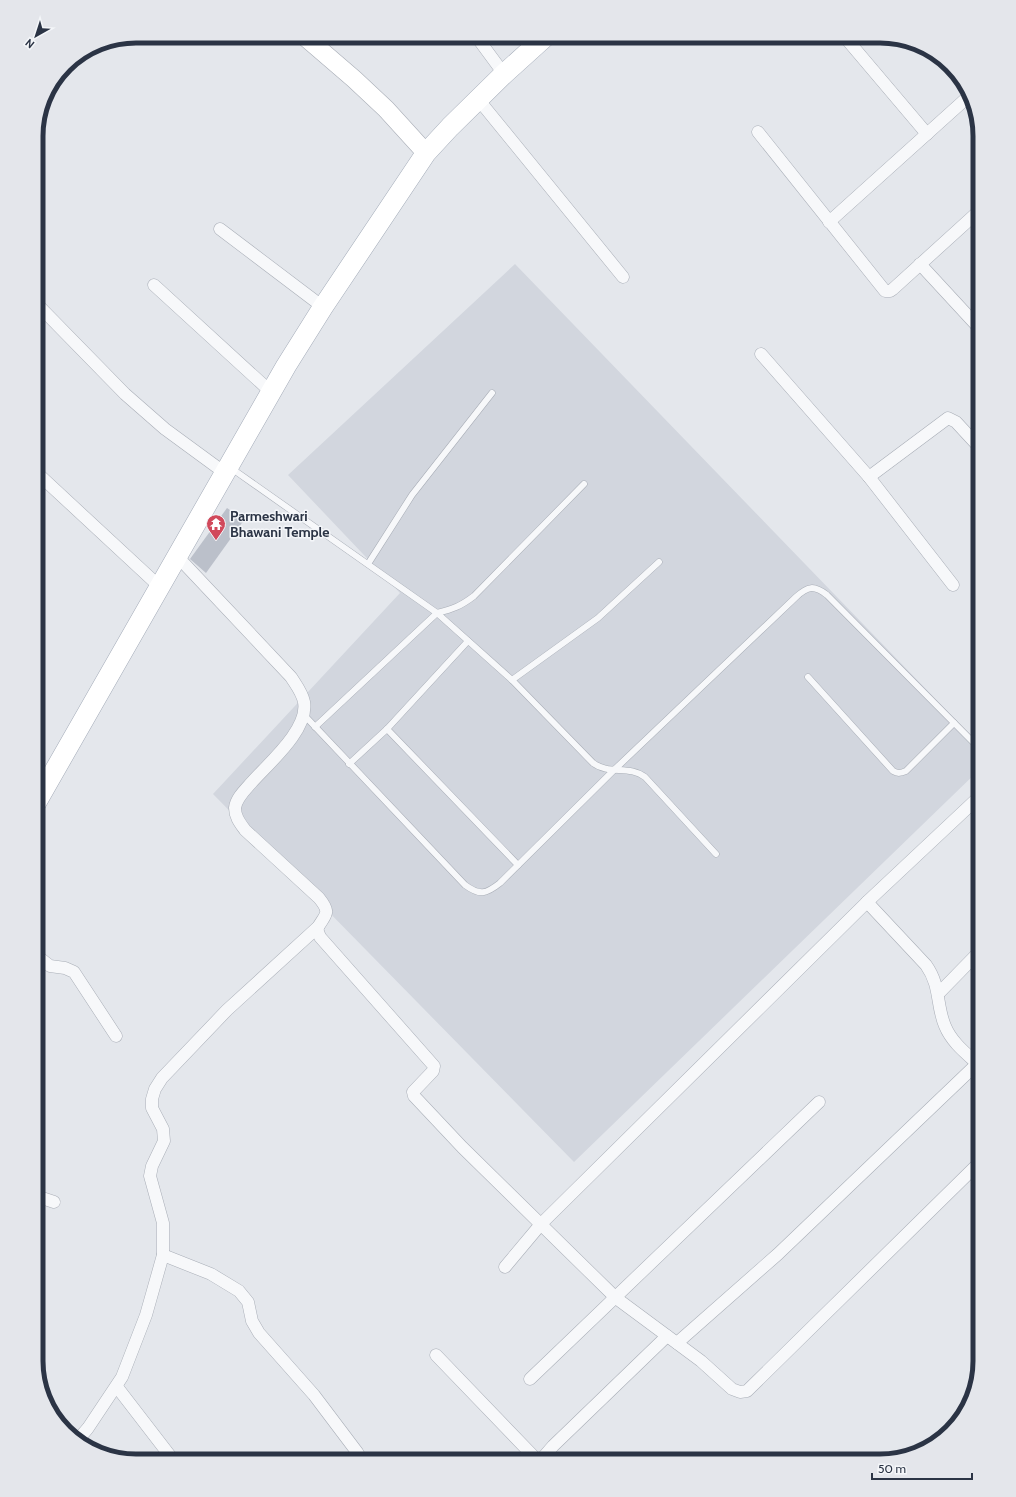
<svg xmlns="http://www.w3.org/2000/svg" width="1016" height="1497" viewBox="0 0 1016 1497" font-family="Cabin,sans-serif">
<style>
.built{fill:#d2d6de}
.building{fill:#bbc0ca}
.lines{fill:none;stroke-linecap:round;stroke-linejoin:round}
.lane-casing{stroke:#a9aeb7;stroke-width:7}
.street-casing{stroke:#a9aeb7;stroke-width:13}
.secondary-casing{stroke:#a9aeb7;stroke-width:19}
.primary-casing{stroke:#a3abb8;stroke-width:21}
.lane{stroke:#f7f8fa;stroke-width:6}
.street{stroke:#f7f8fa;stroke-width:12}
.secondary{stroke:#fff;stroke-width:18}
.primary{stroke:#fff;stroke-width:20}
.labels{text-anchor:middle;stroke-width:3;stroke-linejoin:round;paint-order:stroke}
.poi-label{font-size:14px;font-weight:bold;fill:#2b3445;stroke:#f4f6f9;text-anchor:start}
.rim{fill:none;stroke:#2b3445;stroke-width:5}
</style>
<rect width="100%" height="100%" fill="#e4e7ec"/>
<path class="built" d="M515,264L980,745V769L574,1162L213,794L400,593L288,475Z"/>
<path class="building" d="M227,508L244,520L206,573L190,559Z"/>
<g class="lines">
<g class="lane-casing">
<g id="lane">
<path d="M231,468L437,613L512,680L593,763C609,775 629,765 645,777L716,854"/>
<path d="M368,564L412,495L492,393"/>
<path d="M808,677L893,771C898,774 901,773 906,771L954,723"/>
<path d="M512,680L598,618L659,562"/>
<path d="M304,715L465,885C480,896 486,894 500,883L614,770L796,597C808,586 814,585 827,595L980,749"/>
<path d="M315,727L437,613C453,609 461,606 474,596L584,484"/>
<path d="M387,729L518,865"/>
<path d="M349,764L387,729L468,641"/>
</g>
</g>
<g class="street-casing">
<g id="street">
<path d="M476,36L504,74"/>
<path d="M844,36L927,134"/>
<path d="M478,99L623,277"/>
<path d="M758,132L885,291H890L893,289L980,210"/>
<path d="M829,222L969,96"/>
<path d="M220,229L323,307"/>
<path d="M920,264L980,329"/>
<path d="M154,285L271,392"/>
<path d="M36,303L125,394L165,429L225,473"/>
<path d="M761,354L869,477L953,585"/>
<path d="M36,472L160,587"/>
<path d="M869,477L948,418L956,422L980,448"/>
<path d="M177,556L291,677C296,685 302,692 304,702C309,729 269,763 252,782C246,789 236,798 235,808C235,817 240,823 245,830L319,898C332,914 325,914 317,929L320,937L434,1066L433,1071L413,1092L414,1096L462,1147L616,1298L701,1361L732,1389L740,1392L747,1391L980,1162"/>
<path d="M867,902L926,965C941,986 936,1005 945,1026C952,1043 967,1054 980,1066"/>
<path d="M36,955L50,966L65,968L74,972L116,1036"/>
<path d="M938,994L980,951"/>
<path d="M36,1196L54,1202"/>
<path d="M163,1255L211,1274L239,1291L248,1302L252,1321L259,1333L314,1395L357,1452L362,1461"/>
<path d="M505,1267L541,1224L867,902L980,796"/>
<path d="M677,1343L778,1254L980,1061"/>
<path d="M436,1355L538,1461"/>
<path d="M530,1379L819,1102"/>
<path d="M117,1387L174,1461"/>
<path d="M77,1441L88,1428L122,1377L146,1315L163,1255V1223L150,1176L152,1166L164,1141L163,1129L152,1108V1099L155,1089L162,1078L227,1010L318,927"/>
<path d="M540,1461L553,1446L667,1336"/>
</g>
</g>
<g class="secondary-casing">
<path id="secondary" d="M304,36L354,79L386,109L426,153"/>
</g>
<g class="primary-casing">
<path id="primary" d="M36,803L286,366L323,307L426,153L450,127L504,74L546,36"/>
</g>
<use href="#lane" class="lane"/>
<use href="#street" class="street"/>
<use href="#secondary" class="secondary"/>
<use href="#primary" class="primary"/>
</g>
<defs>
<g id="temple-pin" transform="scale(1)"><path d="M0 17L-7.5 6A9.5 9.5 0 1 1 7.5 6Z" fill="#d1495b" stroke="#f4f6f9"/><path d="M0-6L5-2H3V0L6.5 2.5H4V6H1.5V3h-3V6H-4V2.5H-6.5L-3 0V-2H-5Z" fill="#fff"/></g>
</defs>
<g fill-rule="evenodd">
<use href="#temple-pin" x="216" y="524"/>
</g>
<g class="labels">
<g class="poi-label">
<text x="230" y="521">Parmeshwari<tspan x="230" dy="16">Bhawani Temple</tspan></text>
</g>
</g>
<path d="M0 0H1016V1497H0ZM136 43H880A93 93 0 0 1 973 136V1361A93 93 0 0 1 880 1454H136A93 93 0 0 1 43 1361V136A93 93 0 0 1 136 43Z" fill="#e4e6eb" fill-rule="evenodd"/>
<path class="rim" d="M136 43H880A93 93 0 0 1 973 136V1361A93 93 0 0 1 880 1454H136A93 93 0 0 1 43 1361V136A93 93 0 0 1 136 43Z"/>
<g transform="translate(36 36) rotate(219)" stroke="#f4f6f9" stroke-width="3" paint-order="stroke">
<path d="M0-3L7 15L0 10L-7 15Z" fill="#2b3445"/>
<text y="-6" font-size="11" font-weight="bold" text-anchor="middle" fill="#2b3445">N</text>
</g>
<path d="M872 1473v6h100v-6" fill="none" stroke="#2b3445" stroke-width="2"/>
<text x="878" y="1473" font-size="12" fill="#2b3445" stroke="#f4f6f9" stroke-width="3" paint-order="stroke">50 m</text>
</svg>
